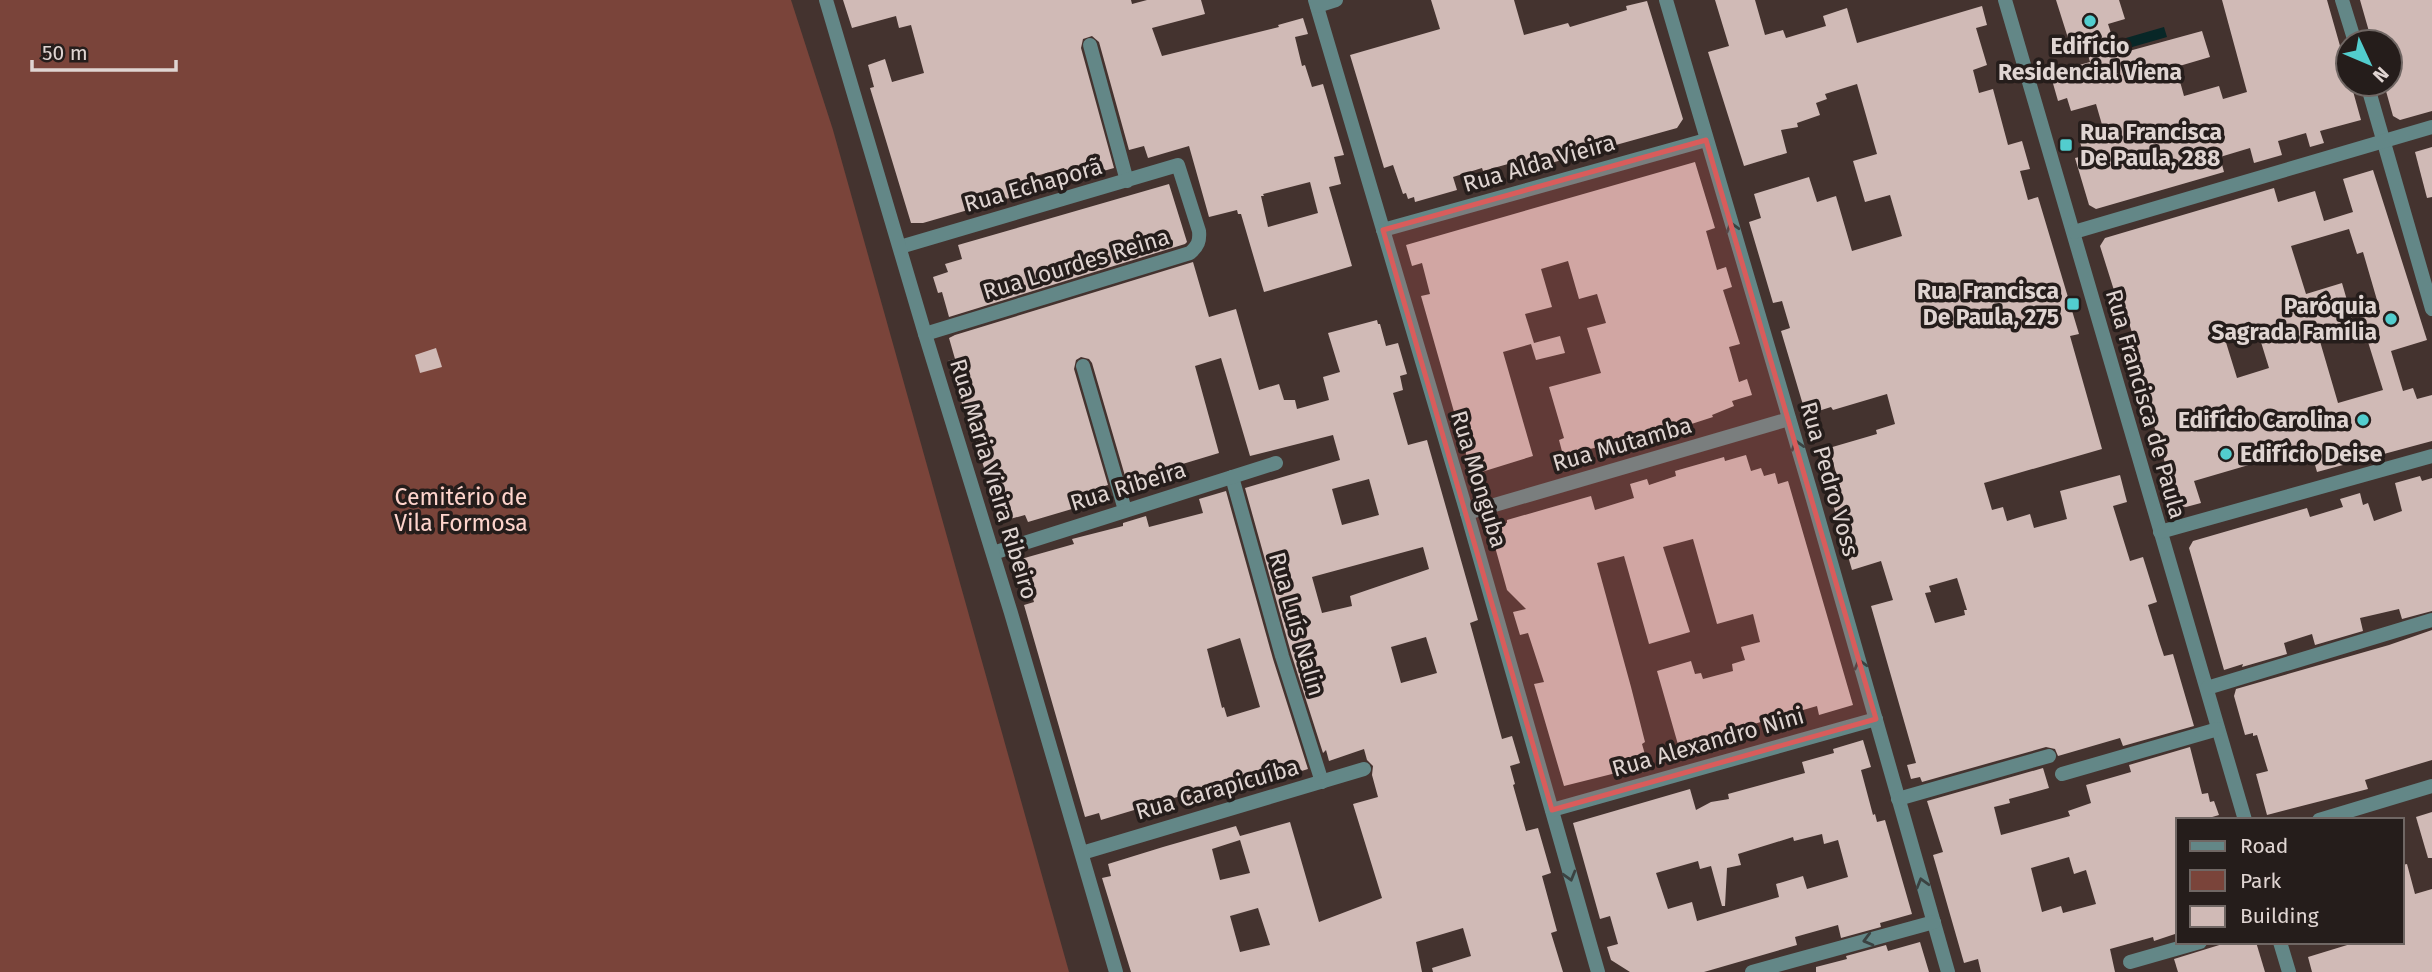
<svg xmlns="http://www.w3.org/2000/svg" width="2432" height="972" viewBox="0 0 2432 972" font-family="'Fira Sans',sans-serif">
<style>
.green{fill:#7a443a}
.water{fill:#082727}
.building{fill:#d0bab6;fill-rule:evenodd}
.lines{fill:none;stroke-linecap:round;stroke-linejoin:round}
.minor{stroke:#638787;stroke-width:14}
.tertiary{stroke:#638787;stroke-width:14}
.oneway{stroke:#3b4241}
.marked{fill:#d95c5b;fill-opacity:0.2;stroke:#d95c5b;stroke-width:5;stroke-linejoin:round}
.poi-dot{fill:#52cdce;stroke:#251d1b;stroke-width:2.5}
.labels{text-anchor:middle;stroke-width:7;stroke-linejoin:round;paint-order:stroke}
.poi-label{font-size:23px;font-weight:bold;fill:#e0d5d2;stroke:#251d1b;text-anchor:end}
.street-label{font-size:23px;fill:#e0d5d2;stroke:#251d1b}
.park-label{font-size:23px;fill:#fed4cc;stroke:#251d1b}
</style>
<rect width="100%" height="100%" fill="#44332f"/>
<path class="green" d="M0,0H791L833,130L1069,972H0Z"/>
<path class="water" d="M2164,27L2167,37L2122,50L2119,40Z"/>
<g class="building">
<path d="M843,0H1131L1132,4L1147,0H1201L1205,14L1152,28L1162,56L1279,27L1278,25L1303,18L1308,34L1295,37L1302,66L1305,65L1312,87L1323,84L1344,155L1334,157L1341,184L1329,187L1352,266L1264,292L1241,214H1238L1237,210L1209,217L1189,146L1148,158L1144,146L1129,150L1099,42L1092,36L1083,39L1081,48L1114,168L1068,181L1064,168L1036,176L1040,189L923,223H911L870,88L874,87L868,65L885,59L892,82L924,73L911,25L899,28L896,16L852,28ZM1310,182L1318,213L1268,227L1261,196H1264L1263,194Z"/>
<path d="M1431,0H1514L1524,35L1568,23L1570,27L1627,10L1626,6L1647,1L1683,119L1677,128L1511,174L1508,164L1483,171L1482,168L1453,177L1457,190L1415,202L1414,197L1408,199L1406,193L1403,194L1393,165L1384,168L1350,55L1440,29Z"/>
<path d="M1715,0H1755L1765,35L1783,30L1786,38L1826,26L1823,16L1847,8L1857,43L1982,6L1987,25L1976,28L1987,65L1973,70L1979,93L1993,89L2008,145L2022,141L2030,169L2020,171L2028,200L2038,197L2079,334L2070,336L2102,449L1984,483L1992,510L2003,507L2007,521L2030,514L2034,528L2067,519L2060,491L2120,475L2127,502L2113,506L2130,561L2143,557L2157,602L2148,605L2159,641L2164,656L2173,654L2194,726L2123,746L2120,738L2058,756L2055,749L2046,747L1922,782L1920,777L1911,779L1907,765L1916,763L1871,606L1893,600L1881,561L1852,570L1830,494L1841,491L1829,448L1877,434L1876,430L1895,424L1887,394L1833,410L1831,407L1806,415L1781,331L1790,328L1782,301L1773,303L1749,222L1761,218L1754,194L1809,177L1817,202L1836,196L1852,251L1902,236L1890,195L1865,202L1853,161L1877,154L1857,84L1825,94L1827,99L1816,103L1820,115L1797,123L1798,127L1781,130L1787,153L1744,166L1708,52L1729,46ZM1957,578L1967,610H1964L1965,615L1935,623L1925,593L1931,592L1929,586Z"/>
<path d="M2056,0H2119L2125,19L2108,24L2118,54L2202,31L2210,57L2176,67L2184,96L2219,86L2223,99L2247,92L2222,0H2327L2348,74V84H2351L2361,120L2320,131L2324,143L2310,147L2306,133L2278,141L2282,155L2254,163L2250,148L2220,157L2224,172L2096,209L2089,205L2075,158L2084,156L2080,142L2105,135L2096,104L2071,111L2067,98L2058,101L2050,73L2090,62L2082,33L2068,38Z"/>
<path d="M2360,0H2432V111L2400,120L2393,116L2384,84H2390V38L2372,42Z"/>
<path d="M2432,147V197L2427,198L2415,152Z"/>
<path d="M1695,162L1715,228L1706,231L1717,270L1726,267L1732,287L1723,290L1740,344L1729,347L1739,382L1747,379L1752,395L1732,401L1734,406L1712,415L1713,417L1676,429L1679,435L1624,451L1621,442L1563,455L1559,440L1564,438L1549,387L1601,373L1587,328L1606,323L1597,294L1579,299L1568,261L1541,269L1552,307L1525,314L1534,343L1560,336L1565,353L1536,360L1531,344L1503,352L1533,456L1472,475L1421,296L1430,294L1422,263L1412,266L1406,245Z"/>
<path d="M2373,170L2427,340L2391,351L2403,391L2413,388L2417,399L2432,395V441L2317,472L2310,447L2194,481L2201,503L2186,507L2180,506L2176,501L2132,350L2137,348L2128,320L2124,322L2100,246L2105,238L2274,188L2278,202L2315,191L2324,221L2353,212L2343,179ZM2349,229L2357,254L2363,252L2379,307L2359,313L2383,390L2338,403L2319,338L2355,328L2342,283L2306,294L2291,246ZM2256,326L2269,368L2237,378L2224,336Z"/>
<path d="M1169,184L1187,242L1185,244L949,317L942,292L938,293L933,277L948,272L945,264L962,259L958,245Z"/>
<path d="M1193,262L1209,317L1236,309L1259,390L1279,384L1284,400H1295L1297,409L1329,400L1323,377L1340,372L1328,333L1377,320L1378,324H1380L1386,346L1398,343L1407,374L1400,376L1403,390L1393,393L1408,445L1427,440L1430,451L1478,620L1470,623L1502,739L1512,736L1520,763L1510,766L1515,784L1513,785L1526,831L1538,828L1551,873L1542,876L1557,931L1551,933L1563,972H1433L1432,968L1471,956L1463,928L1416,942L1422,972H1131L1102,878L1111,876L1108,864L1163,847L1236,826L1240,836L1290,822L1319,922L1382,898L1353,804L1378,797L1372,775L1373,766L1367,760L1364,749L1329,761L1326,750L1323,753L1291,653L1245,488L1340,460L1333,435L1250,456L1221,358L1195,366L1219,453L1156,472L1157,477L1141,481L1143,489L1130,493L1092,363L1089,359L1081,357L1076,360L1074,369L1108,485L1095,489L1099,501L1028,522L1025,515L1010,519L1006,506L996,509L968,413H965L948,361L955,359L949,338L955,335ZM1369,479L1379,515L1342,525L1332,489ZM1423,547L1429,569L1350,596L1352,606L1322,613L1312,577ZM1426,637L1437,673L1401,683L1391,647ZM1240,840L1250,873L1220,880L1212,849ZM1258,908L1270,945L1240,952L1230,916Z"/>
<path d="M436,348L442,367L420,373L415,355Z"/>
<path d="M1746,455L1751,471L1761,468L1764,476L1775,473L1778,484L1788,481L1853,705L1819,715L1817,706L1705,738L1708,748L1681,755L1657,671L1691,661L1695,674L1701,673L1703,679L1733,671L1732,664L1745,660L1741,647L1760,642L1753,614L1717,624L1693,539L1663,547L1690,632L1649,644L1624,556L1597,563L1631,687L1645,742L1642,744L1648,765L1564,786L1534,684L1544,682L1528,633L1520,635L1513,612L1526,609L1507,590L1492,536L1502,534L1500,525L1507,523V520L1591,496L1595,510L1634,498L1630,484L1647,479L1649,485L1676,476L1675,471L1724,457L1725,461Z"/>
<path d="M2420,476L2422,481L2432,478V611L2402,619L2399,609L2360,618L2363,631L2315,645L2312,634L2284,643L2287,654L2242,667L2243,664L2224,670L2189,548L2193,541L2307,508L2310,517L2343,507L2340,499L2360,493L2363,505L2368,503L2374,521L2402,511L2395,483Z"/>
<path d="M1226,491L1273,659L1308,769L1184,807V795L1101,820L1099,813L1085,817L1024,605L1034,602L1021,559L1074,544L1072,539L1123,526V523L1146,516L1149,527L1203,513L1199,499ZM1240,638L1260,707L1227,717L1224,707L1222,708L1207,649Z"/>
<path d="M2432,630V760L2365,780L2368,789L2267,815L2256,774L2268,771L2257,735L2253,736V733L2245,735L2234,696L2236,689L2389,645Z"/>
<path d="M1863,740L1871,767L1861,770L1873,815L1875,814L1877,822L1885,820L1912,914L1880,923L1881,927L1841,938L1838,925L1795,937L1797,945L1704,972H1630L1611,960L1607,947L1618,944L1610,916L1600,919L1573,823L1690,789L1696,810L1711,802L1729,799L1728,794L1805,773L1802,762L1834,753L1833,749ZM1822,834L1824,844L1838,840L1848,877L1807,889L1803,876L1776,884L1779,897L1697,921L1692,902L1668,909L1656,873L1698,861L1700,869L1711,866L1722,906H1725L1727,868L1741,865L1738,854L1793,837L1794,841Z"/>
<path d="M2190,747L2202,794L2208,793L2210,802L2214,801L2219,815L2202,820H2178V933L2154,941L2153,937L2110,949L2115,972H1981L1978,959L1964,963L1933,855L1943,852L1927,801L2043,768L2049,788L2009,799L2010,803L1994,807L2001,835L2070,816L2068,811L2091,803L2086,785L2131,772L2129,765ZM2069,857L2074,874L2086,870L2096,904L2063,913L2061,906L2042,912L2031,868Z"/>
<path d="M2432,812V858H2428L2416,817Z"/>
<path d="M2407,864L2415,894L2432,889V972H2312L2308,957L2357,942H2402V865Z"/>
<path d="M1920,942L1929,972H1816V967L1847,959L1846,956L1886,945L1888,951Z"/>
<path d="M2229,942H2256L2265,972H2178L2174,959Z"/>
</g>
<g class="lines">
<g class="minor">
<path d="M1315,0L1467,513L1598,972"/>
<path d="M1666,0L1812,496L1948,972"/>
<path d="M2005,0L2245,820"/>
<path d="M2342,0L2355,42"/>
<path d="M1317,6L1336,0"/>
<path d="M1090,45L1127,181"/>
<path d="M2367,84L2432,309"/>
<path d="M1383,230L1706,140"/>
<path d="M2074,232L2432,127"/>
<path d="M900,247L1178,165L1199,231C1200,241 1198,246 1190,253L925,334"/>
<path d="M1083,366L1125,510"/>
<path d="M1232,477L1282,656L1322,782"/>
<path d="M1467,513L1789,419"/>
<path d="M2160,532L2432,456"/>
<path d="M993,553L1276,463"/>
<path d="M2207,688L2432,620"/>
<path d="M2062,774L2218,729"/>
<path d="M1898,799L2049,756"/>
<path d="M1552,810L1876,719"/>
<path d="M2319,820L2432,786"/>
<path d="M1082,853L1364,769"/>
<path d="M2280,942L2289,972"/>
<path d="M2130,962L2200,942"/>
<path d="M1752,972L1934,922"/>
</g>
<path class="tertiary" d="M826,0L925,334L1011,613L1116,972"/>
</g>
<defs><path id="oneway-chevron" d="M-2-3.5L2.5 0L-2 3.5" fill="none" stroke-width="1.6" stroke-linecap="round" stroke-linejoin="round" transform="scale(1.75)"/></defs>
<g class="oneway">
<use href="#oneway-chevron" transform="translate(1732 227) rotate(-106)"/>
<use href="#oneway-chevron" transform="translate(1797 445) rotate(-107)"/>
<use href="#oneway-chevron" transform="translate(1860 664) rotate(-106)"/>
<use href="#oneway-chevron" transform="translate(1570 876) rotate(74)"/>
<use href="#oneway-chevron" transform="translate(1922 883) rotate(-106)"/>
<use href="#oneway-chevron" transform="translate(1868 940) rotate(165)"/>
</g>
<path class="marked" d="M1706,140L1876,719L1552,810L1383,230Z"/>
<g class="poi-dot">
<circle cx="2090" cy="21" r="7"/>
<rect x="2059" y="138" width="14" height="14" rx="3.5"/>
<rect x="2066" y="297" width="14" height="14" rx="3.5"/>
<circle cx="2391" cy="319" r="7"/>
<circle cx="2363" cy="420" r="7"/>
<circle cx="2226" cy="454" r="7"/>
</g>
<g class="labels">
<g class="poi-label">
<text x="2090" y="54" text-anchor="middle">Edifício<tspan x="2090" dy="26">Residencial Viena</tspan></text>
<text x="2080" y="140" text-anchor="start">Rua Francisca<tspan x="2080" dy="26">De Paula, 288</tspan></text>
<text x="2059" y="299">Rua Francisca<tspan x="2059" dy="26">De Paula, 275</tspan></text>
<text x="2377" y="314">Paróquia<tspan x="2377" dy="26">Sagrada Família</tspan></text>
<text x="2349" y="428">Edifício Carolina</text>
<text x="2240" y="462" text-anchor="start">Edifício Deise</text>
</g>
<g class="street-label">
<text transform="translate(1539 163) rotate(-16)" y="8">Rua Alda Vieira</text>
<text transform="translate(1033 185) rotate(-16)" y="8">Rua Echaporã</text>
<text transform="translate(1076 264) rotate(-17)" y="8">Rua Lourdes Reina</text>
<text transform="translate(2146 404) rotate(74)" y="8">Rua Francisca de Paula</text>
<text transform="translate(1622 444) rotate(-16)" y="8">Rua Mutamba</text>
<text transform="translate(994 479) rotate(73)" y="8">Rua Maria Vieira Ribeiro</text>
<text transform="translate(1479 479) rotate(73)" y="8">Rua Monguba</text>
<text transform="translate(1830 479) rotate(74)" y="8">Rua Pedro Voss</text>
<text transform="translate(1128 486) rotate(-17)" y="8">Rua Ribeira</text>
<text transform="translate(1297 624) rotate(74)" y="8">Rua Luís Nalin</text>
<text transform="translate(1708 742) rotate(-16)" y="8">Rua Alexandro Nini</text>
<text transform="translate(1217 789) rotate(-16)" y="8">Rua Carapicuíba</text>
</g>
<g class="park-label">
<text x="461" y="505">Cemitério de<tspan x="461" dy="26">Vila Formosa</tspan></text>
</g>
</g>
<rect x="2176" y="818" width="228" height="126" fill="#251d1b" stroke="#706764" stroke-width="2"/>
<rect x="2190" y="841" width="35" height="10" fill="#638787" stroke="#706764" stroke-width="2"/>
<text x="2240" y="853" font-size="21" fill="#e0d5d2">Road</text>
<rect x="2190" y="870" width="35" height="21" fill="#7a443a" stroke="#706764" stroke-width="2"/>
<text x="2240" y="888" font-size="21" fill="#e0d5d2">Park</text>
<rect x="2190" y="906" width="35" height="21" fill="#d0bab6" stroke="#706764" stroke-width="2"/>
<text x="2240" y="923" font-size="21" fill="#e0d5d2">Building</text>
<g transform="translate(2369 63) rotate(134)"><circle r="33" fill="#251d1b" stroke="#706764" stroke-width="2"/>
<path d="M0-5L12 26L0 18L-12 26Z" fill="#52cdce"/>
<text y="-10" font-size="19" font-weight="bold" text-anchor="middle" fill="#e0d5d2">N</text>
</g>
<path d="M32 60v10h144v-10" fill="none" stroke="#e0d5d2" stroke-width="3.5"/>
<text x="42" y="60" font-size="21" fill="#e0d5d2" stroke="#251d1b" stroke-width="5" paint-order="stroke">50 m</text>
</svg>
